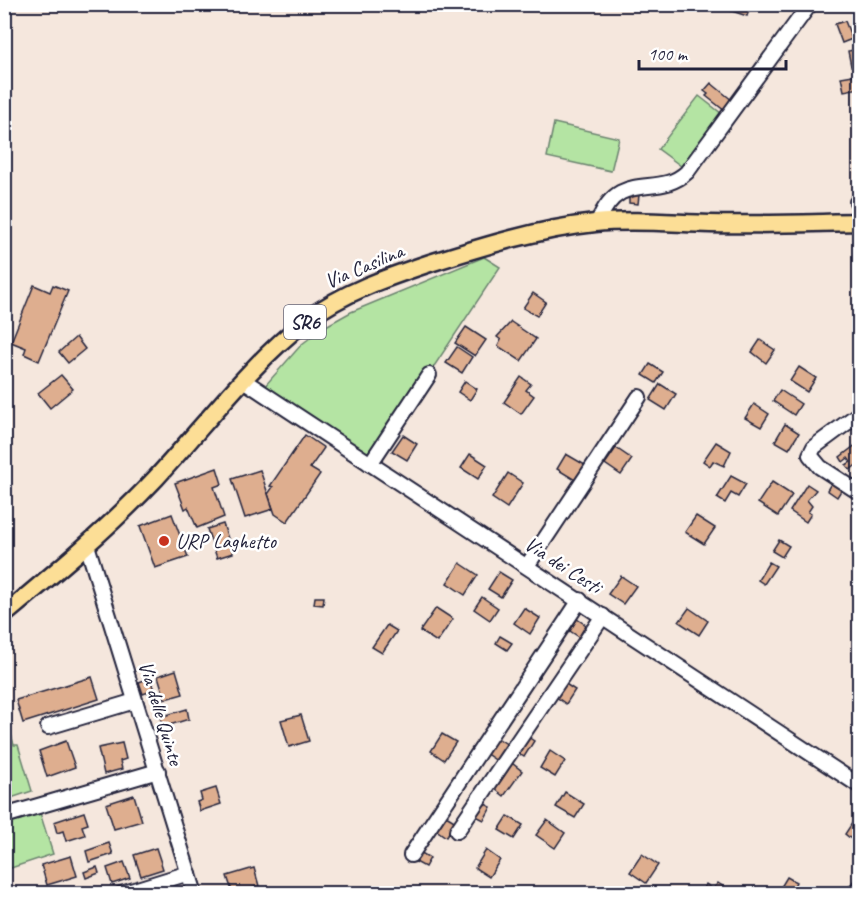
<svg xmlns="http://www.w3.org/2000/svg" width="864" height="898" viewBox="0 0 864 898" font-family="Caveat,sans-serif">
<style>
.green{fill:#b4e4a3;stroke:#6b836f;stroke-width:1.5}
.building{fill:#deae8f;stroke:#22223b;stroke-width:1.5}
.lines{fill:none;stroke-linecap:round;stroke-linejoin:round}
.minor-casing{stroke:#22223b;stroke-width:18}
.major-casing{stroke:#22223b;stroke-width:21}
.minor{stroke:#fff;stroke-width:14}
.major{stroke:#fcde96;stroke-width:16}
.poi-dot{fill:#c8321e;stroke:#fff;stroke-width:2}
.labels{text-anchor:middle;stroke-width:5;stroke-linejoin:round;paint-order:stroke}
.shield{fill:#fff;stroke:#646476;stroke-width:1.5}
.shield-label{font-size:20px;font-weight:bold;fill:#22223b}
.street-label{font-size:21px;fill:#22223b;stroke:#fff}
.poi-label{font-size:21px;fill:#22223b;stroke:#fff;text-anchor:start}
</style>
<rect width="100%" height="100%" fill="#f5e7dd"/>
<filter id="ink" filterUnits="userSpaceOnUse"><feTurbulence type="fractalNoise" baseFrequency=".0167" numOctaves="2"/><feDisplacementMap in="SourceGraphic" scale="12" xChannelSelector="R" yChannelSelector="G"/><feConvolveMatrix kernelMatrix="1 2 1 2 8 2 1 2 1" color-interpolation-filters="sRGB"/></filter>
<g filter="url(#ink)">
<g class="green">
<path d="M699,96L722,114L681,166L658,149Z"/>
<path d="M554,123L619,138L611,171L547,157Z"/>
<path d="M484,257L500,267L373,458L263,388L302,344L326,326L351,312Z"/>
<path d="M5,712L14,745H18L32,791L5,800Z"/>
<path d="M40,813L53,854L5,870V825Z"/>
</g>
<g class="building">
<path d="M711,4H751L747,16Z"/>
<path d="M845,21L852,39L842,43L835,24Z"/>
<path d="M860,49V64L851,66L848,51Z"/>
<path d="M859,74L860,88L844,91L841,77Z"/>
<path d="M711,83L733,101L725,111L706,96L708,94L704,91Z"/>
<path d="M629,195H639L638,204L629,203Z"/>
<path d="M34,285L50,292L53,285L68,291L39,361L24,354L26,348L11,342Z"/>
<path d="M533,293L546,302L537,316L523,308Z"/>
<path d="M511,322L536,339L521,361L498,346L501,340L497,337Z"/>
<path d="M466,327L486,340L475,356L455,343Z"/>
<path d="M76,337L85,349L68,363L59,352Z"/>
<path d="M760,340L775,350L766,363L752,352Z"/>
<path d="M457,347L472,357L462,373L446,363Z"/>
<path d="M650,364L663,372L656,383L643,375Z"/>
<path d="M799,367L816,378L807,392L790,381Z"/>
<path d="M61,375L73,389L50,408L38,393Z"/>
<path d="M521,377L531,384L526,390L534,396L521,414L504,402Z"/>
<path d="M465,381L477,389L470,400L458,392Z"/>
<path d="M660,384L676,394L666,410L650,400Z"/>
<path d="M780,390L801,404L794,415L773,401Z"/>
<path d="M754,404L769,414L761,427L745,418Z"/>
<path d="M785,424L799,433L789,449L775,441Z"/>
<path d="M305,435L324,448L310,468L320,474L287,522L275,514L268,494L273,487L270,486Z"/>
<path d="M403,435L417,444L407,460L392,451Z"/>
<path d="M716,442L731,451L724,466L713,461L710,466L703,461Z"/>
<path d="M857,444L860,448V462L850,470L846,465L851,462L848,458L843,462L840,457Z"/>
<path d="M616,448L632,459L621,475L605,464Z"/>
<path d="M470,454L487,465L478,479L461,468Z"/>
<path d="M566,454L585,465L575,480L557,469Z"/>
<path d="M217,468L222,484L214,487L224,517L197,528L188,507L185,509L175,483Z"/>
<path d="M260,470L273,509L245,518L232,479Z"/>
<path d="M508,473L523,483L507,508L492,498Z"/>
<path d="M731,476L746,484L738,497L731,493L725,503L717,498Z"/>
<path d="M772,482L792,495L778,516L758,503Z"/>
<path d="M832,482L842,489L837,497L827,490Z"/>
<path d="M807,484L816,490L807,500L812,506L808,512L811,514L806,522L790,511Z"/>
<path d="M172,514L188,557L155,568L140,526Z"/>
<path d="M696,516L715,528L704,544L685,532Z"/>
<path d="M223,524L233,553L217,558L207,529Z"/>
<path d="M779,540L789,546L782,557L772,551Z"/>
<path d="M769,562L776,566L764,584L758,580Z"/>
<path d="M460,563L478,575L465,595L447,583Z"/>
<path d="M499,572L512,580L501,597L488,589Z"/>
<path d="M621,576L636,586L623,604L608,594Z"/>
<path d="M315,597H324L323,605L314,604Z"/>
<path d="M482,597L498,608L490,620L474,609Z"/>
<path d="M436,608L453,619L437,642L420,631Z"/>
<path d="M524,608L540,618L530,634L514,623Z"/>
<path d="M689,608L708,621L699,635L679,622Z"/>
<path d="M577,619L586,625L579,637L570,631Z"/>
<path d="M387,625L397,631L382,653L372,647Z"/>
<path d="M500,636L512,643L507,650L496,643Z"/>
<path d="M176,670L183,694L165,699L158,676Z"/>
<path d="M92,677L99,699L23,723L16,700Z"/>
<path d="M150,678L154,690L143,694L139,682Z"/>
<path d="M561,681L575,690L566,704L552,694Z"/>
<path d="M187,709L189,719L163,727L160,717Z"/>
<path d="M301,715L309,741L289,747L281,720Z"/>
<path d="M442,734L456,742L444,760L431,751Z"/>
<path d="M496,737L508,745L497,761L485,753Z"/>
<path d="M528,737L534,741L524,757L518,753Z"/>
<path d="M66,741L75,767L47,777L39,751Z"/>
<path d="M122,743L126,759L120,761L122,769L104,774L98,748Z"/>
<path d="M550,751L565,761L555,777L540,768Z"/>
<path d="M508,760L522,771L504,796L490,785Z"/>
<path d="M216,788L221,804L200,811L197,802L202,800L200,793Z"/>
<path d="M565,792L584,804L575,818L556,807Z"/>
<path d="M134,795L142,821L114,829L106,804Z"/>
<path d="M483,803L491,807L484,820L474,815Z"/>
<path d="M860,811V846L845,834Z"/>
<path d="M84,812L88,824L82,826L85,835L66,841L63,831L57,833L54,822Z"/>
<path d="M446,816L456,822L446,837L435,829Z"/>
<path d="M508,816L523,825L514,839L499,830Z"/>
<path d="M547,820L565,833L555,848L536,835Z"/>
<path d="M109,843L113,854L89,862L86,851Z"/>
<path d="M156,848L163,869L141,876L134,855Z"/>
<path d="M486,850L500,860L489,877L475,868Z"/>
<path d="M418,851L430,858L425,867L412,860Z"/>
<path d="M642,854L658,865L646,883L630,872Z"/>
<path d="M71,856L77,876L47,885L41,865Z"/>
<path d="M124,862L130,878L112,884L107,868Z"/>
<path d="M97,867L99,873L86,878L84,872Z"/>
<path d="M254,868L259,886L233,894L227,876Z"/>
<path d="M787,877L796,882L790,893L781,887Z"/>
<path d="M718,883L724,887L720,894H700L706,884L713,889Z"/>
</g>
<g class="lines">
<g class="minor-casing">
<g id="minor">
<path d="M857,202H860"/>
<path d="M598,222C620,167 657,200 687,172L810,4"/>
<path d="M243,380L860,786"/>
<path d="M860,413L814,447L810,455L820,467L860,493"/>
<path d="M370,464L429,375"/>
<path d="M87,545L195,894"/>
<path d="M527,566L639,397"/>
<path d="M48,727L135,701"/>
<path d="M4,816L158,771"/>
<path d="M457,831L603,616"/>
<path d="M411,855L580,600"/>
<path d="M121,894L189,873"/>
<path d="M854,894L860,886"/>
</g>
</g>
<g class="major-casing">
<path id="major" d="M4,615C57,571 110,527 156,478C206,424 250,364 308,319C344,292 388,277 430,263C484,246 539,229 595,223C633,219 672,223 710,224C760,225 810,223 860,222"/>
</g>
<use href="#minor" class="minor"/>
<use href="#major" class="major"/>
</g>
</g>
<circle class="poi-dot" cx="164" cy="541" r="6"/>
<g class="labels">
<rect class="shield" x="284" y="305" width="42" height="34" rx="4.5"/>
<g class="shield-label">
<text x="305" y="329">SR6</text>
</g>
<g class="street-label">
<text transform="translate(364 266) rotate(-23)" y="7">Via Casilina</text>
<text transform="translate(563 565) rotate(33)" y="7">Via dei Cesti</text>
<text transform="translate(161 713) rotate(73)" y="7">Via delle Quinte</text>
</g>
<g class="poi-label">
<text x="176" y="548">URP Laghetto</text>
</g>
</g>
<rect width="864" height="898" fill="none" stroke="#fff" stroke-width="24"/>
<rect x="12" y="12" width="840" height="874" fill="none" stroke="#22223b" stroke-width="2" filter="url(#ink)"/>
<path d="M639 60v9h147v-9" fill="none" stroke="#22223b" stroke-width="3"/>
<text x="648" y="60" font-size="18" fill="#22223b" stroke="#ffffff" stroke-width="4.5" paint-order="stroke">100 m</text>
</svg>
